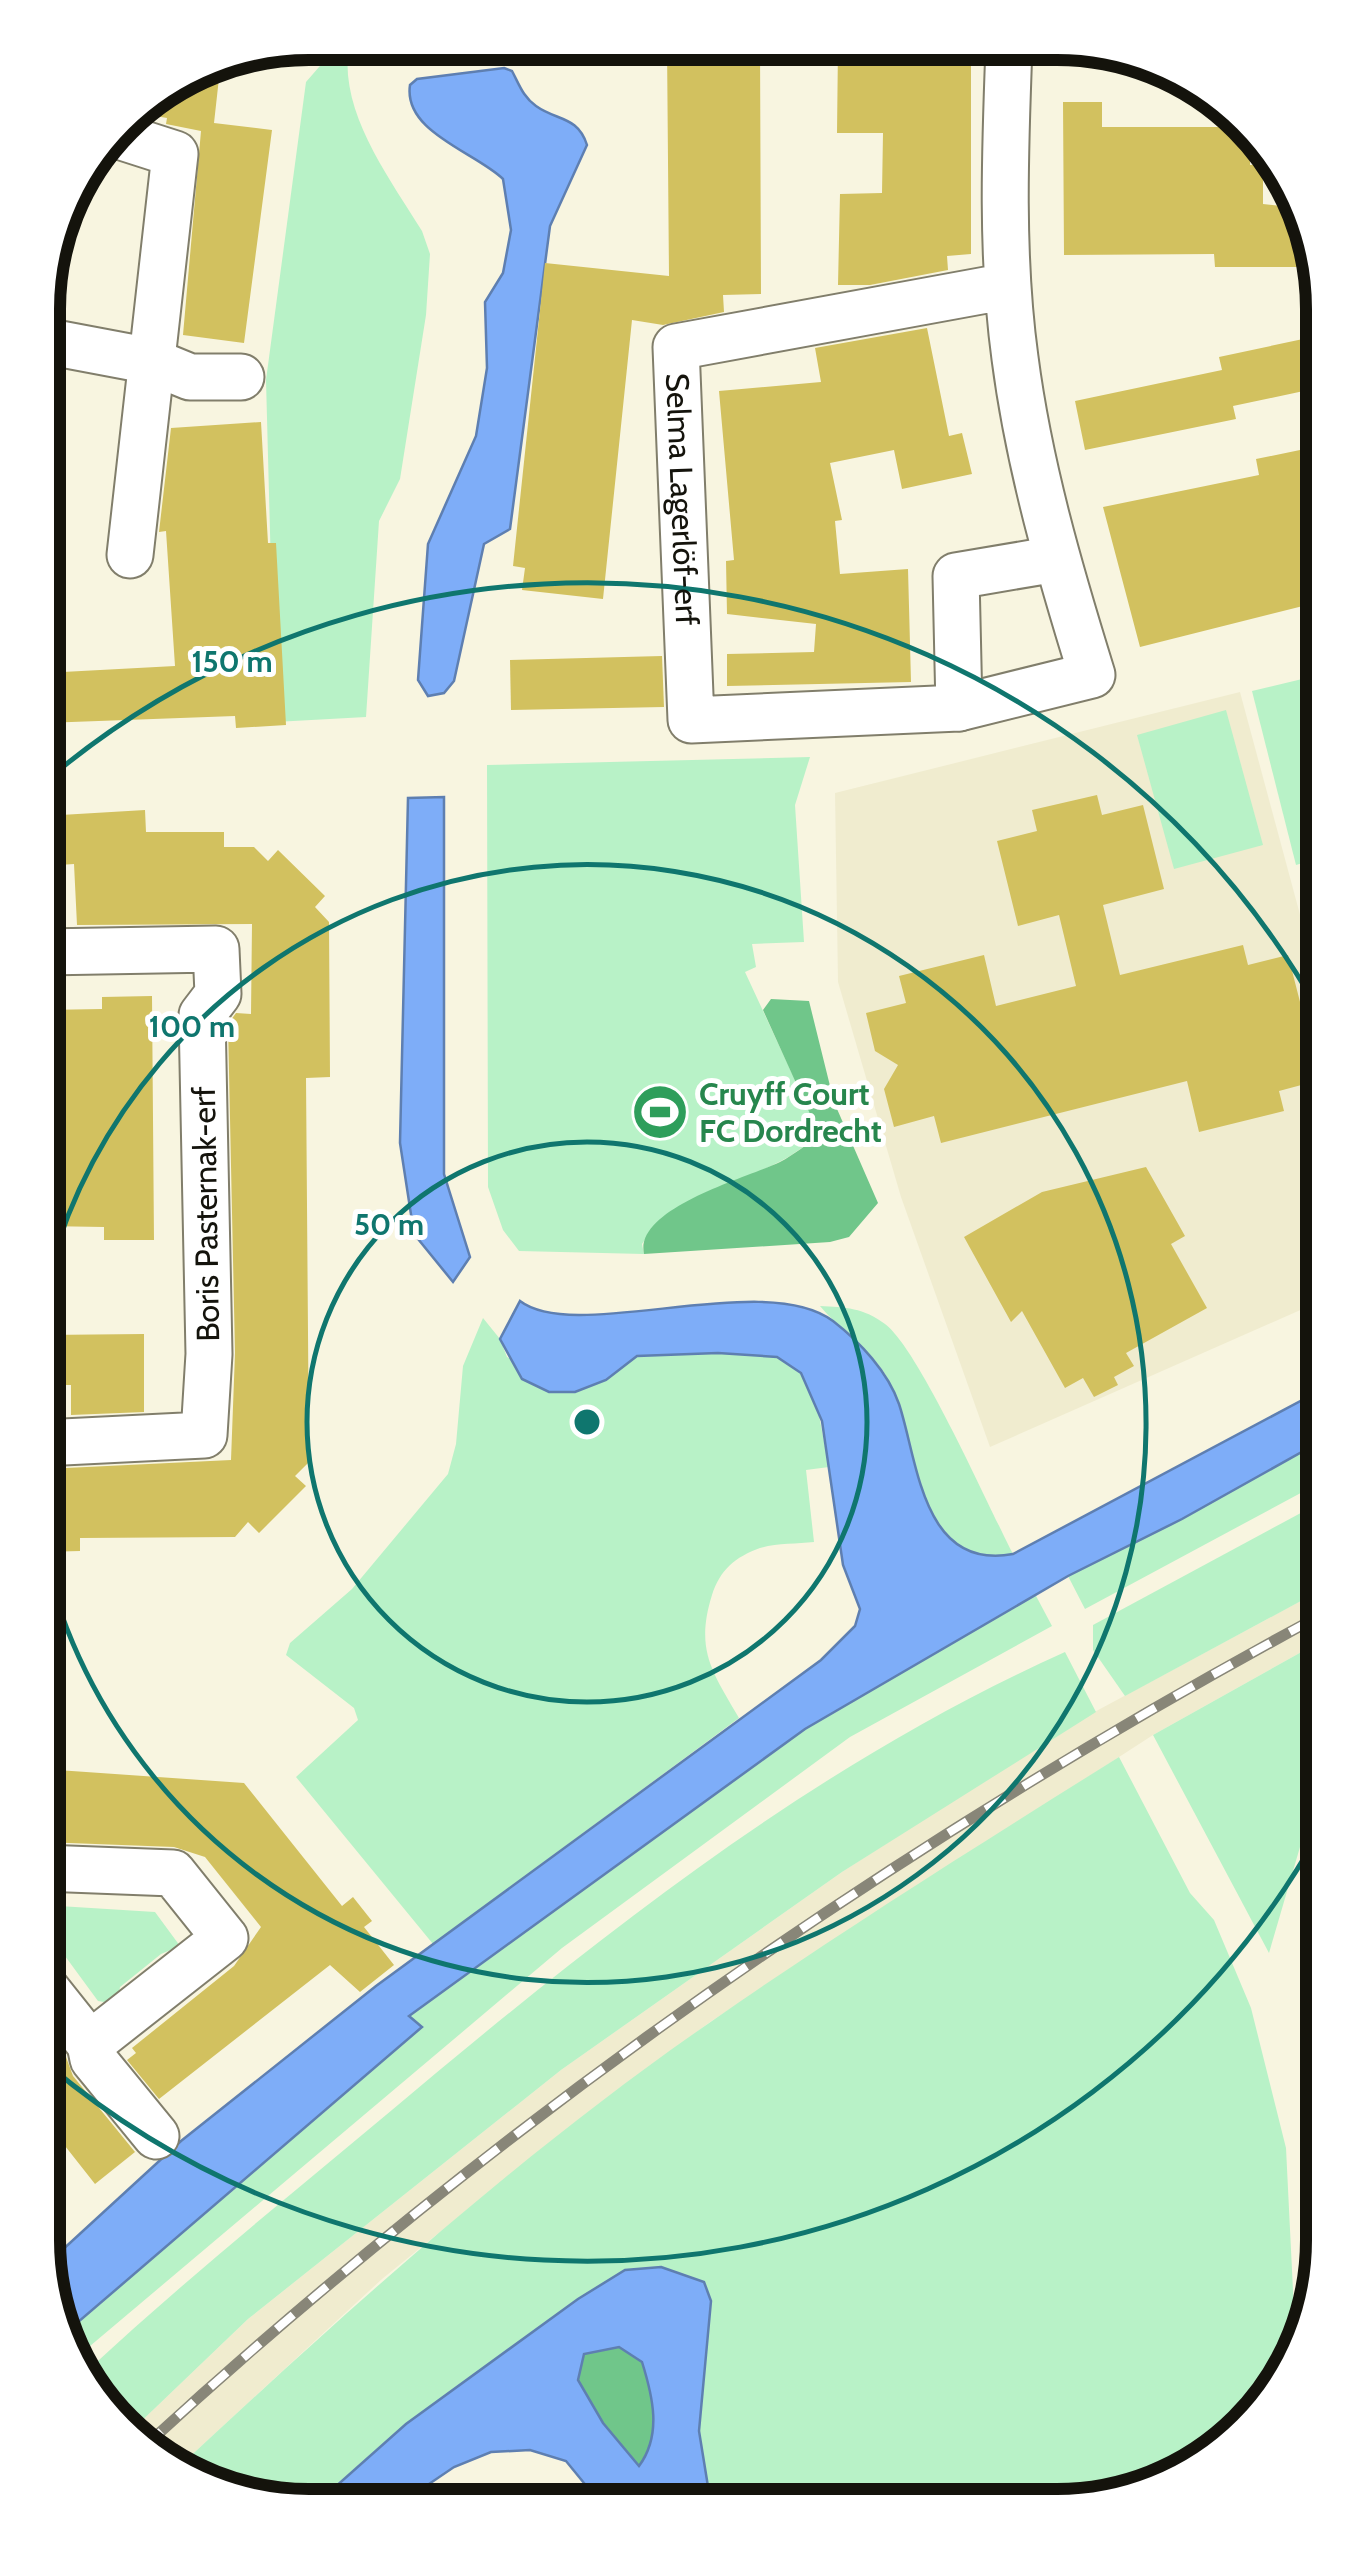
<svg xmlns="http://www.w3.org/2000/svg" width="1366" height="2549" viewBox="0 0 1366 2549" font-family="Cabin,sans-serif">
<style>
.built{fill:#f0eccf}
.green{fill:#b8f2c7}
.forest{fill:#70c68a}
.water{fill:#7eadf8;stroke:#5e7fb1;stroke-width:2.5;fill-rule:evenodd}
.building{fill:#d2c15f}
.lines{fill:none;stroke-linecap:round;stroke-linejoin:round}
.minor-casing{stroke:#817e6b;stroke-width:49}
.minor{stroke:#fff;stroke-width:45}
.rail-casing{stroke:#888678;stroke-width:11}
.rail{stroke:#fff;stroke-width:8;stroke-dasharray:22;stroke-linecap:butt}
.ring{fill:none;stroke:#0f766e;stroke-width:5}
.labels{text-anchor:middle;stroke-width:10;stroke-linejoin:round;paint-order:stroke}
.street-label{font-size:32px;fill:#14130c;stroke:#fff}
.leisure-label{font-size:32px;font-weight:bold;fill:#27864d;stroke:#fff;text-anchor:start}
.rim{fill:none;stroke:#14130c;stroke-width:12}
.centre{fill:#0f766e;stroke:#fff;stroke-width:5}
.ring-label{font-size:30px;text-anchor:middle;font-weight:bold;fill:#0f766e;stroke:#fff;stroke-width:10;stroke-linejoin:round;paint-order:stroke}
</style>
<rect width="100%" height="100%" fill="#f8f5e0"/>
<g class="built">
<path d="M1240,692L1323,1000V1300L990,1447L901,1197L838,982L835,793Z"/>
<path d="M1323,1589V1640L1153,1735L710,2022L569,2127L382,2279L183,2463L134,2441L129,2433L248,2319L561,2070L842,1872L1074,1723Z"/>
</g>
<g class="green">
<path d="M328,44L349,45C338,111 389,177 422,231L430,254L426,315L400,479L379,521L366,717L275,722L266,380L306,82L326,59Z"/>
<path d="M1323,674V857L1296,865L1252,691Z"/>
<path d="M1226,710L1263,845L1174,869L1137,735Z"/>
<path d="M810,757L795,805L804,942L752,944L756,967L745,972L821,1136C807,1143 795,1154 781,1161C731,1187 675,1195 642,1244L644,1254L519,1251L503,1230L488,1187L487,765Z"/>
<path d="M820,1306C845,1307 864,1308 885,1324C919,1349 989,1508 1013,1554C914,1572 918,1437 888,1379C873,1351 840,1330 820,1306Z"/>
<path d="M483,1318L500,1339L507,1357L575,1392L606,1380L636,1356L718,1353L777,1357L801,1373L816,1400L829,1467L806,1470L814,1542C797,1544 776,1543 760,1548C735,1557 720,1570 712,1595C695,1650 712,1671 739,1718L433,1944L296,1777L358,1720L354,1708L286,1655L290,1643L352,1589L448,1474L456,1444L463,1366Z"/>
<path d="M1323,1440V1481L1085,1609L1068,1576L1182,1519Z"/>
<path d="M1323,1501V1589L1125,1696L1093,1650V1625Z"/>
<path d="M1035,1594L1052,1626L850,1737L562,1948L77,2357L63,2335L422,2027L408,2017L805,1729Z"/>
<path d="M1323,1640V1836L1300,1847L1269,1953L1153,1735Z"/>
<path d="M1065,1652L1096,1712L842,1872L561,2070L248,2319L129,2433L87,2371C185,2280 289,2196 392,2110C600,1935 815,1764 1065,1652Z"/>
<path d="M1119,1757L1190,1893L1214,1920L1251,2008L1286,2148L1295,2331L1269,2402L1143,2492L1057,2506L711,2505L699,2431L711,2301L704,2282L661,2267L625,2270L406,2424L316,2504H274L183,2463C351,2307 522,2152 712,2021C844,1929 982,1843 1119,1757Z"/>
<path d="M43,1905L155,1912L180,1946L161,1954L120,1987L117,2004L98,2001L43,1926Z"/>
</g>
<g class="forest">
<path d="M771,999L809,1001L834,1102L878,1203L849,1237L830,1242L644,1254C634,1208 747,1178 780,1162C794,1155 806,1144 820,1136L763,1010Z"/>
<path d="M619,2347L642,2362C653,2398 662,2434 639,2466L603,2423L577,2380L584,2354Z"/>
</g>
<g class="water">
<path d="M504,68L512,71C519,84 523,97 536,106C557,121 578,116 587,145L550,226L510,529L484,544L454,681L444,693L428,696L418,680L428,544L476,436L487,368L485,302L503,273L511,230L503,179C475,152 403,132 410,85L417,79Z"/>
<path d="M444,797V1174L470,1257L453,1282L414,1234L400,1143L408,798Z"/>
<path d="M520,1301C576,1344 764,1269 833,1321C860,1342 888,1372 899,1404C918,1461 922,1571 1013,1554L1323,1389V1440L1182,1519L1068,1576L805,1729L409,2016L422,2027L63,2335L57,2326L47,2264L181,2141L376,1986L821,1660L855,1626L860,1609L843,1565L822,1421L801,1373L777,1357L718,1353L637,1356L606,1380L575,1392H549L522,1379L500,1339Z"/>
<path d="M661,2267L704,2282L711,2301L699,2431L711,2505H602L566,2461L530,2450L491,2452L454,2467L398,2505L316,2504L406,2424L578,2299L625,2270ZM619,2347L642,2362C653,2397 662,2435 639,2466L603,2423L578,2380L584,2354Z"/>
</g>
<g class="building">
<path d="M667,45H760L761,294L723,295L724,312L663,325L632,320L603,599L522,590L525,568L513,566L545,263L669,276Z"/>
<path d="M838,46H946V60H971V254L947,256L948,270L870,285H838L840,194L882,193L883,133H837Z"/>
<path d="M221,60L214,123L272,130L244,343L183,335L201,131L166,124L167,118L131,112L208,63Z"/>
<path d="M1063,102H1102V127H1245L1250,135V165L1263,164V204L1299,208V267H1215L1214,254L1064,255Z"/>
<path d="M927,328L949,436L962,433L972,474L902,489L894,450L830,463L842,520L835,521L840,574L908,569L911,682L727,686V654L814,652L816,624L727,614L726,561L734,560L719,391L821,382L815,348Z"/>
<path d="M1303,339L1313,389L1233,406L1236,419L1085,450L1075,401L1222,370L1219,357Z"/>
<path d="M261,422L268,543H276L286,725L236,728L235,716L44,723V673L175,666L166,531L159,532L171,428Z"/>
<path d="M1300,450L1319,550L1323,549V601L1140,647L1103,507L1259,475L1256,459Z"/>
<path d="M662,656L664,707L511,710L510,660Z"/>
<path d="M1097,795L1102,815L1143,805L1164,889L1103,905L1120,975L1243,945L1248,965L1288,955L1320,1080L1279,1091L1284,1111L1199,1132L1187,1081L941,1143L934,1116L894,1127L884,1089L898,1065L875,1051L866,1013L906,1003L899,976L984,955L996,1006L1076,986L1059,915L1018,926L997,841L1037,831L1032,810Z"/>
<path d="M145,810L146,832H224V847H254L268,861L278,850L325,896L315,907L329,922L330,1077L306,1078L309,1462L295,1476L306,1486L259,1533L248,1522L235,1537L80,1538V1551L43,1552V1501L66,1502V1468L231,1460L235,1353L228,1024L236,1013L251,1014L252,924L77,925L74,864L44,866V816Z"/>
<path d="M152,996L154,1240H104V1227L44,1226V1010L102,1009V997Z"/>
<path d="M1146,1167L1185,1236L1171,1244L1207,1308L1126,1353L1134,1366L1114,1377L1118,1385L1094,1397L1083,1378L1065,1388L1022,1311L1011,1322L964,1237L1042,1192Z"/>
<path d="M144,1334V1412L71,1415V1385H43L44,1335Z"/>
<path d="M43,1769L244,1783L342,1906L353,1897L372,1921L364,1927L394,1965L360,1992L330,1965L159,2099L127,2060L136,2053L132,2048L234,1966L261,1927L205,1857L174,1847L43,1842Z"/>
<path d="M43,2028L66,2057L73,2076L135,2152L95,2184L43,2118Z"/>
</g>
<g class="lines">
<g class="minor-casing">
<g id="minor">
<path d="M122,137L175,154L130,555"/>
<path id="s1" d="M1008,286L676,347L691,720L959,708L1092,675C1060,572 1029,466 1015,358C1001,256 1005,150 1009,47"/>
<path d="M45,341L151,361L190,377H241"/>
<path d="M959,708L956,576L1056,559"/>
<path d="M43,1443L204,1435L209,1354L202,1015L218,994L216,949L44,952"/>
<path d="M43,1985L90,2044L225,1938L173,1873L43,1868"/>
<path d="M90,2044L93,2059L156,2136"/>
</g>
</g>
<use href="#minor" class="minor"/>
<g class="rail-casing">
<path id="rail" d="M145,2446C501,2119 898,1843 1323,1614"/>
</g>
<use href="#rail" class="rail"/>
</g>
<g class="ring">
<circle cx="587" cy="1422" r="280"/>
<path d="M45 1287A559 559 0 1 1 43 1552"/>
<path d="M1321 1829A839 839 0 0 1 48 2065M48 779A839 839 0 0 1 1321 1015"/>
</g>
<defs>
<g id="stadium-disc" transform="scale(2.875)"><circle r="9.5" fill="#2e9e5b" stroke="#fff"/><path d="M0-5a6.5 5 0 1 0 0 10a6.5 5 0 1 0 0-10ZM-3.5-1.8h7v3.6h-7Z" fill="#fff"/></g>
</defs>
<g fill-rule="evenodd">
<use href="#stadium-disc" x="660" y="1112"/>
</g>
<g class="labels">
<g class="street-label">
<text dy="11" stroke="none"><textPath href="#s1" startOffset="490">Selma Lagerlöf-erf</textPath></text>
<text transform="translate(206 1214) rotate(-91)" y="11">Boris Pasternak-erf</text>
</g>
<g class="leisure-label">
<text x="699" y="1105">Cruyff Court<tspan x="699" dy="37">FC Dordrecht</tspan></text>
</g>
</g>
<path d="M0 0H1366V2549H0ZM309 60H1057A249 249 0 0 1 1306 309V2240A249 249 0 0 1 1057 2489H309A249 249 0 0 1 60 2240V309A249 249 0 0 1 309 60Z" fill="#fff" fill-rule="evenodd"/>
<path class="rim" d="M309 60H1057A249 249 0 0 1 1306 309V2240A249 249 0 0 1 1057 2489H309A249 249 0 0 1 60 2240V309A249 249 0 0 1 309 60Z"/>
<circle cx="587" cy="1422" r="15" class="centre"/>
<g class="ring-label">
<text x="232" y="672">150 m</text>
<text x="192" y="1037">100 m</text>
<text x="389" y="1235">50 m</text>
</g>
</svg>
